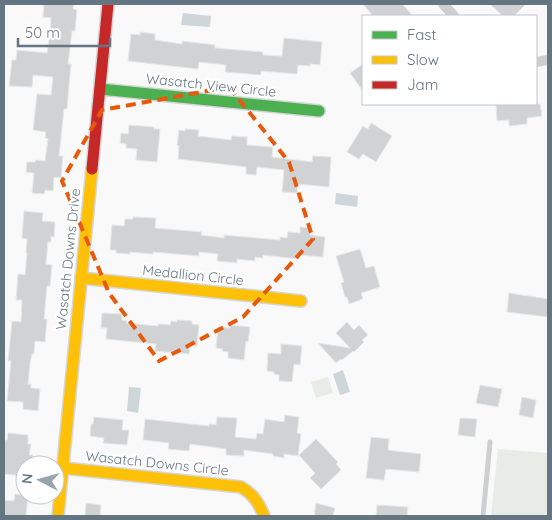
<svg xmlns="http://www.w3.org/2000/svg" width="552" height="520" viewBox="0 0 552 520" font-family="Quicksand,sans-serif">
<style>
.green{fill:#e8ebe6}
.water{fill:#ced6d9}
.building{fill:#d0d2d3;stroke:#e8e8e8}
.lines{fill:none;stroke-linecap:round;stroke-linejoin:round}
.fast-casing{stroke:#d5d6d7;stroke-width:14}
.slow-casing{stroke:#d5d6d7;stroke-width:14}
.jam-casing{stroke:#d5d6d7;stroke-width:14}
.lane{stroke:#cecfd0;stroke-width:5}
.street{stroke:#cecfd0;stroke-width:10}
.fast{stroke:#4caf50;stroke-width:11}
.slow{stroke:#ffc107;stroke-width:11}
.jam{stroke:#c62828;stroke-width:11}
.marked{fill:none;stroke:#e8590c;stroke-width:4;stroke-dasharray:10 6;stroke-linejoin:round}
.labels{text-anchor:middle;stroke-width:5;stroke-linejoin:round;paint-order:stroke}
.street-label{font-size:14px;fill:#657683;stroke:#fff}
</style>
<rect width="100%" height="100%" fill="#f9f9f9"/>
<g class="green">
<path d="M328,377L333,393L316,398L311,382Z"/>
<path d="M498,449L548,453V516H491Z"/>
</g>
<g class="water">
<path d="M183,13L211,16L210,27L181,25Z"/>
<path d="M336,193L358,196L357,207L335,204Z"/>
<path d="M343,370L350,392L340,395L333,374Z"/>
<path d="M129,387L141,388L138,413L127,411Z"/>
</g>
<g class="building">
<path d="M44,4H74L73,9L77,10L75,31H72L68,64H71L68,97L67,109H64L59,156H63L61,178L54,177L53,191L45,190L44,194L32,193L34,173L26,172L27,162H35L36,160L45,161L48,139L45,138L46,132L33,130L37,94L51,95L53,77L33,75L32,87L9,86L12,60H16L17,50L47,53L49,39H50L51,18L43,17Z"/>
<path d="M363,4H402L413,16H373Z"/>
<path d="M490,4H526L514,16H503Z"/>
<path d="M140,32L155,34V40L182,44V41L215,45V48L263,52V55L282,56L284,38L322,42L320,65L310,64V66L298,65L297,74L261,71V75L225,72L226,65L199,62L198,69L128,61L131,34L140,35Z"/>
<path d="M363,64V91L350,73Z"/>
<path d="M496,104H540L542,116L527,118V124L509,126V120L497,121Z"/>
<path d="M371,123L392,136L376,162L363,154L359,159L347,152L363,126L368,129Z"/>
<path d="M129,125L154,127V129H160L157,162L136,160L137,149L126,148V144L120,143L121,133L128,134Z"/>
<path d="M185,129L199,130L198,136L231,140L232,136L247,137V145L273,147L272,157L312,162L313,156L331,157L329,187L298,184L297,193L282,192L284,170L257,167L256,175L246,174V167L178,159L179,146L177,145L179,130L185,131Z"/>
<path d="M24,211L43,213L42,221L55,222L54,237L51,236V242H48L46,264L52,265L50,286H47L44,319H47L45,342L35,341L34,354H32L30,363L28,384H31V388L40,389L38,411L23,409V402L7,401L11,361H8L12,321L21,322L22,300H16L18,274L25,275L27,253H26L27,239L22,238Z"/>
<path d="M133,217L156,218L155,228L202,232L201,235L224,238V235L280,240V237L287,238L288,232L300,233V227L311,228L310,235L325,237L323,257L299,255V259L263,255V258L255,257V261L237,259V263L217,261L218,254L199,252V256L153,252V254L130,252V254L116,253V250H110L112,225L124,226L125,219H133Z"/>
<path d="M360,249L366,268L374,266L380,287L361,293L363,299L349,304L347,297H345L341,283L344,282L336,256Z"/>
<path d="M509,293L548,299V317L507,312Z"/>
<path d="M102,313L122,314V320L127,321L126,323L158,326V324L170,325L171,321L177,322V320L192,321V324L199,325L197,346L190,345L189,354L155,351L156,344L106,339L107,328H101Z"/>
<path d="M347,322L354,330L359,325L368,335L362,340L364,342L354,352L353,351L342,360L341,359L336,363L318,343L350,348L336,333Z"/>
<path d="M230,325L250,327L248,342L246,341L244,360L228,358V352L222,351L223,349L216,348L218,327L230,328Z"/>
<path d="M281,344L302,346L300,365L294,364L292,382L279,381V375L274,374V372L267,371L268,353L281,354Z"/>
<path d="M480,385L502,389L498,407L476,403Z"/>
<path d="M522,397L536,400L533,418L519,415Z"/>
<path d="M285,415L299,417L297,433L301,434L298,456L284,454V458L273,456V454L244,450V456L226,455V449L190,444L189,451L168,449L169,443L143,440L145,419L209,426V424L216,425L217,417L237,418L235,437L256,439L257,433L263,434L265,419L284,422Z"/>
<path d="M94,417L123,420L122,430H129L127,445L103,443L104,438L90,436L91,424H93Z"/>
<path d="M460,418L477,419L475,437L458,435Z"/>
<path d="M8,433L28,435V444H31L29,455H33L32,465H25V476L4,474V451L5,440H7Z"/>
<path d="M371,437L389,439L388,450L421,454L419,472L386,469L384,480L366,478Z"/>
<path d="M316,439L338,462L336,464L341,470L321,489L310,478L315,473L299,455Z"/>
<path d="M15,494L28,495L26,516H4V500L14,501Z"/>
<path d="M86,503L101,505L100,516H85Z"/>
<path d="M316,503L335,508L333,516H314Z"/>
<path d="M377,505L408,507L407,516H376Z"/>
</g>
<g class="lines">
<g class="fast-casing">
<path id="fast" d="M100,89L319,111"/>
</g>
<g class="slow-casing">
<g id="slow">
<path d="M81,278L301,301"/>
<path d="M63,468L241,487C253,494 259,503 264,516"/>
<path d="M58,516L92,169"/>
</g>
</g>
<g class="jam-casing">
<path id="jam" d="M92,169L108,4"/>
</g>
<path class="lane" d="M483,516L490,442"/>
<g class="street">
<path d="M443,4L454,16"/>
<path d="M536,62L548,60"/>
</g>
<use href="#fast" class="fast"/>
<use href="#slow" class="slow"/>
<use href="#jam" class="jam"/>
</g>
<path class="marked" d="M229,87L289,162L313,239L243,317L159,361L109,293L62,181L102,110Z"/>
<g class="labels">
<g class="street-label">
<text transform="translate(211 85) rotate(6)" y="5">Wasatch View Circle</text>
<text transform="translate(68 259) rotate(-84)" y="5">Wasatch Downs Drive</text>
<text transform="translate(193 275) rotate(6)" y="5">Medallion Circle</text>
<text transform="translate(157 463) rotate(6)" y="5">Wasatch Downs Circle</text>
</g>
</g>
<rect width="552" height="520" fill="none" stroke="#657683" stroke-width="10"/>
<rect x="362" y="15" width="175" height="90" fill="#ffffff" stroke="#c1c8cd"/>
<rect x="372" y="31" width="25" height="8" fill="#4caf50" stroke="#c1c8cd"/>
<text x="407" y="40" font-size="15" fill="#657683">Fast</text>
<rect x="372" y="56" width="25" height="8" fill="#ffc107" stroke="#c1c8cd"/>
<text x="407" y="65" font-size="15" fill="#657683">Slow</text>
<rect x="372" y="81" width="25" height="8" fill="#c62828" stroke="#c1c8cd"/>
<text x="407" y="90" font-size="15" fill="#657683">Jam</text>
<g transform="translate(40 480) rotate(276)"><circle r="24" fill="#ffffff" stroke="#c1c8cd"/>
<path d="M0-4L9 19L0 12L-9 19Z" fill="#99a4ac"/>
<text y="-8" font-size="14" font-weight="bold" text-anchor="middle" fill="#657683">N</text>
</g>
<path d="M18 38v8h92v-8" fill="none" stroke="#657683" stroke-width="2.5"/>
<text x="25" y="38" font-size="15" fill="#657683" stroke="#ffffff" stroke-width="4" paint-order="stroke">50 m</text>
</svg>
